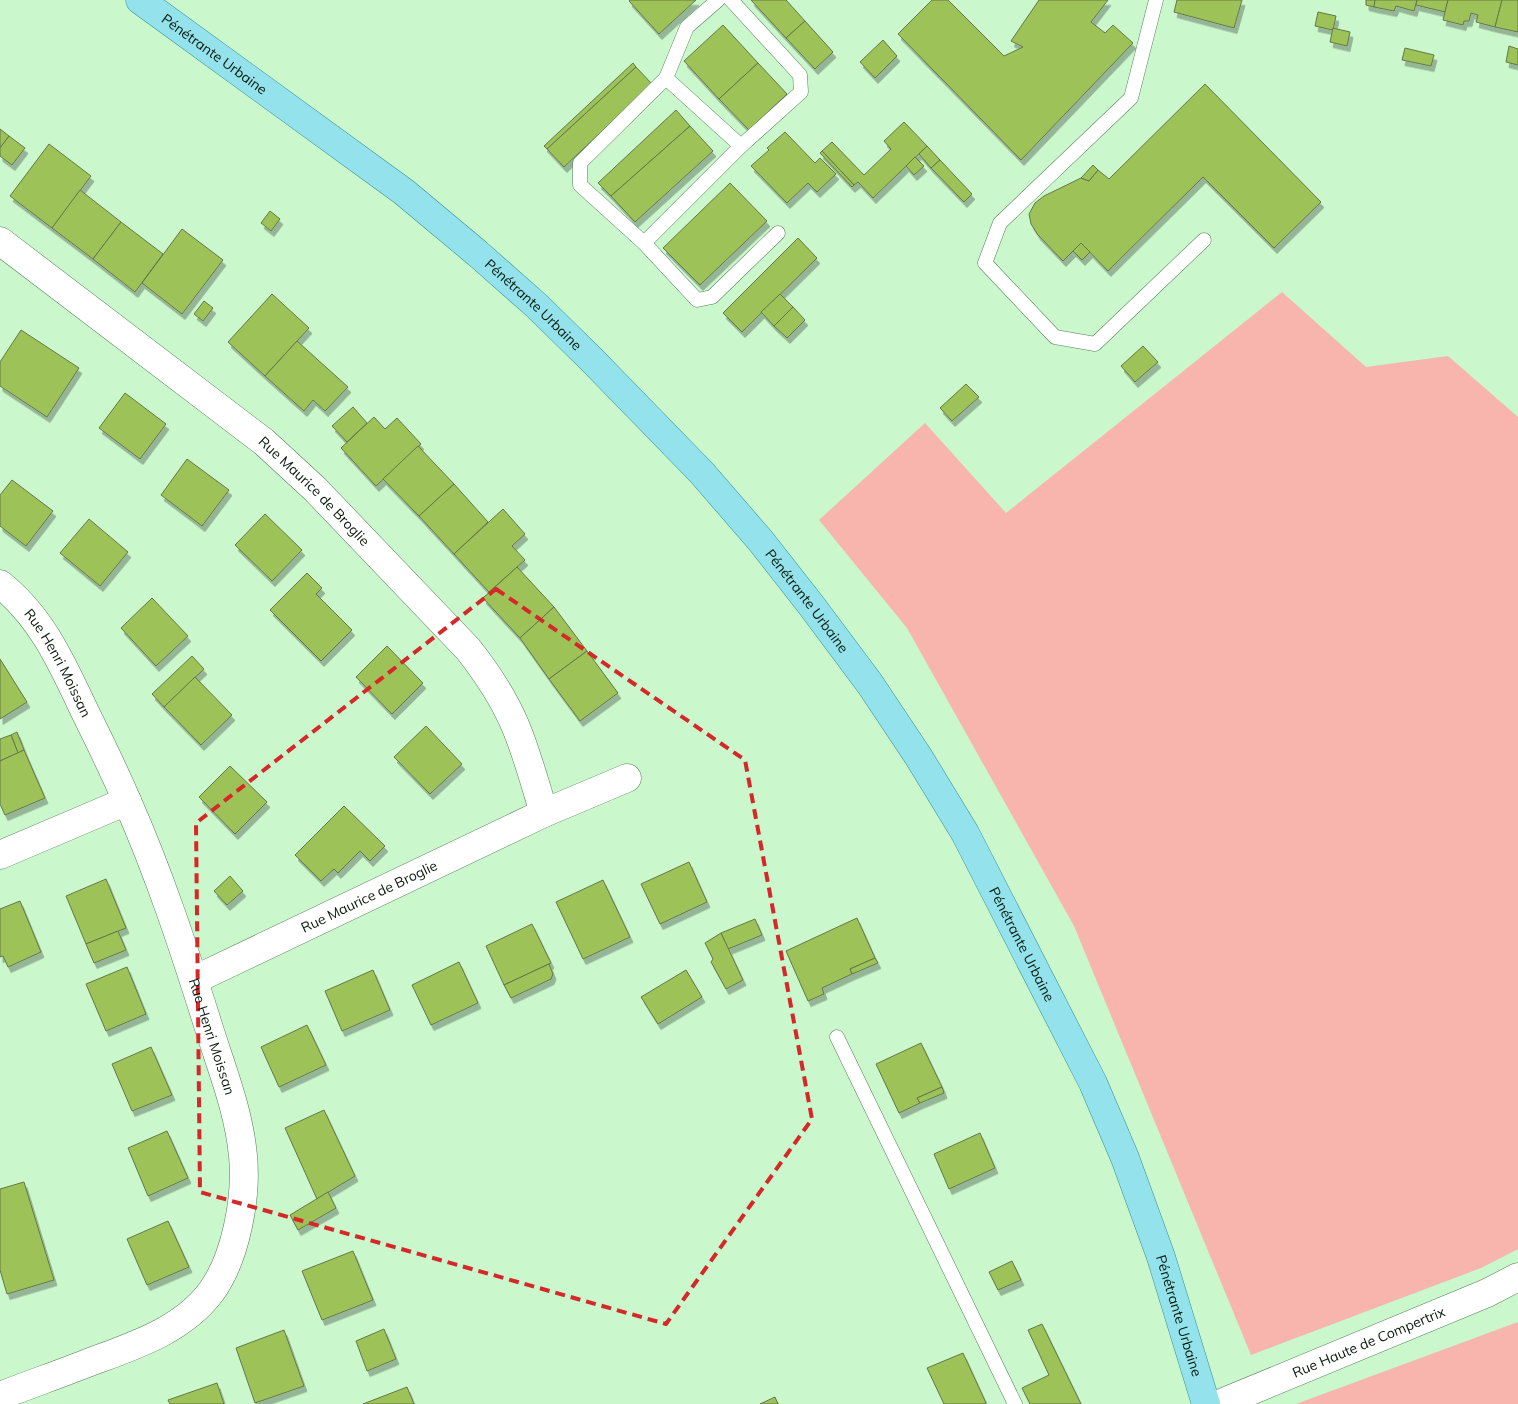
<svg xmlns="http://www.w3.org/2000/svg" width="1518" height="1404" viewBox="0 0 1518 1404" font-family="Mulish,sans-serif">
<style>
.green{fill:#f7b5ae}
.building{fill:#9dc359;stroke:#647747;filter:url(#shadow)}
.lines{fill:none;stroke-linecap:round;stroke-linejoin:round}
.lane-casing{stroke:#567f59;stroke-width:15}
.street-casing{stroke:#567f59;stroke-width:29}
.primary-casing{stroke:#358f93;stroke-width:29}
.lane{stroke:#fff;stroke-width:14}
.street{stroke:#fff;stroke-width:28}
.primary{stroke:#94e2eb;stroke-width:28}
.marked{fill:none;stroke:#d62828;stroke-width:4;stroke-dasharray:10 6;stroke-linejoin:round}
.labels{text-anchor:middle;stroke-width:5;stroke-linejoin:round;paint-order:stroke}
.street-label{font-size:14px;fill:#09190a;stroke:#eafceb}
</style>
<defs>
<filter id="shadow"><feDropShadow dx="3" dy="5.5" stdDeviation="0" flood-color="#0004"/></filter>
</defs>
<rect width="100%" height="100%" fill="#caf7cc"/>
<g class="green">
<path d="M1282,292L1366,367L1448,356L1518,417V1249L1481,1268L1251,1355L1074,926L907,628L819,520L925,423L1006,513Z"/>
<path d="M1518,1322V1404H1296Z"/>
</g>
<g class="building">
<path d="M630,0H696L659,34L629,1Z"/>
<path d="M751,0H786L805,21L786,38Z"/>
<path d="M932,0H948L1004,56L1023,47L1011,41L1039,0H1108L1091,22L1105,33L1113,25L1133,43L1021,160L898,34Z"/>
<path d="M1177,0H1242L1234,28L1174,12Z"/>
<path d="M1366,0H1375L1374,7L1366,5Z"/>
<path d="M1375,0H1417L1414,11L1396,6L1394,11L1374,7Z"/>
<path d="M1417,0H1448L1445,12L1416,5Z"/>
<path d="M1448,0H1502L1495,27L1476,22L1478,15L1471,13L1469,21H1464L1463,25L1443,20Z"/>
<path d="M1502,0H1518V32L1495,27Z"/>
<path d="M1318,12L1336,16L1333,30L1315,26Z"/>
<path d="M805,21L833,52L815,69L786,38Z"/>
<path d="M723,25L758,63L719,99L684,61Z"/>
<path d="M1333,28L1350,32L1347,46L1330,42Z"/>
<path d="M883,40L897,56L875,78L860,62Z"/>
<path d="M1509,46L1518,49V65L1506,62Z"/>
<path d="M1405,48L1434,55L1431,66L1402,60Z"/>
<path d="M633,63L636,67L547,149L544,146Z"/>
<path d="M758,63L787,94L749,130L719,99Z"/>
<path d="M636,67L652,84L564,167L547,149Z"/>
<path d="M1205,84L1321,202L1274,248L1203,177L1108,271L1081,243L1063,261L1038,235L1031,224L1029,214L1035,203L1044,196L1081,178L1089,181L1098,170L1109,179Z"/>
<path d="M676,110L690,126L611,196L598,183Z"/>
<path d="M904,122L927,146L873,198L858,182L854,185L822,151L832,142L864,175L891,149L884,141Z"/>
<path d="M690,126L713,151L635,222L611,196Z"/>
<path d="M0,129L9,136L0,148Z"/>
<path d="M785,132L815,163L820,158L836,174L817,192L808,183L787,203L751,166L769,150L767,148Z"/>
<path d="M9,136L25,148L12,165L0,156V148Z"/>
<path d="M49,144L91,176L52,228L10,196Z"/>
<path d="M927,146L940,160L931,168L919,154Z"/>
<path d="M822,151L854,185L852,187L820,153Z"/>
<path d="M915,157L924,166L914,175L906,166Z"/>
<path d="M940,160L972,194L964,202L931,168Z"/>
<path d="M1093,165L1098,170L1089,181L1081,178Z"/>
<path d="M730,183L767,221L700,285L663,248Z"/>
<path d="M80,190L121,222L93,259L52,228Z"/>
<path d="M270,211L280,219L271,231L261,223Z"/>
<path d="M121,222L163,254L135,292L93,259Z"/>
<path d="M182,229L223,260L182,314L142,283Z"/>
<path d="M798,238L817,258L742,332L723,313Z"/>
<path d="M1081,243L1090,252L1082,260L1073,251Z"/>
<path d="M272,294L309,328L265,376L228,342Z"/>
<path d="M780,294L793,307L774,326L761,312Z"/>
<path d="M204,301L213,308L203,321L194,314Z"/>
<path d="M793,307L805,320L787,338L774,326Z"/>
<path d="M21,330L79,368L47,417L0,386V362Z"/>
<path d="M297,341L348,387L325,411L313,400L304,411L265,376Z"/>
<path d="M1143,346L1158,362L1135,382L1121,366Z"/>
<path d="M966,384L979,397L952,421L940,408Z"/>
<path d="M125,393L166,424L140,459L99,428Z"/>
<path d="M353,407L367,423L347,442L332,426Z"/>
<path d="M374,417L385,429L397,418L421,444L376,486L341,448Z"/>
<path d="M418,446L454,484L419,516L383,479Z"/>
<path d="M187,459L229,490L202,526L161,495Z"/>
<path d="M12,480L53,511L26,546L0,526V495Z"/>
<path d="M454,484L488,522L454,554L419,516Z"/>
<path d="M503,509L525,534L512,546L525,560L489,592L454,554Z"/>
<path d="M265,514L302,550L272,581L235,545Z"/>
<path d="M89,519L128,552L100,586L60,553Z"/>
<path d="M517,567L554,607L520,638L483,598Z"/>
<path d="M307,573L322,588L316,594L352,630L321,661L270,610Z"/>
<path d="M152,598L188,636L156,666L121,628Z"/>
<path d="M554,607L587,651L549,679L520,638Z"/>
<path d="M387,646L423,683L392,714L356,677Z"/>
<path d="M587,651L618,693L580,721L549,679Z"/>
<path d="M192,656L204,669L164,707L152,694Z"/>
<path d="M0,659L27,702L0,719Z"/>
<path d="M195,677L232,715L201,745L164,707Z"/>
<path d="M426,726L462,764L430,794L394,757Z"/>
<path d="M17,732L24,750L18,753L11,735Z"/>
<path d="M11,735L18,753L0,761V739Z"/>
<path d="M24,750L45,798L5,815L0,804V761Z"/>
<path d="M230,766L267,802L235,834L199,797Z"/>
<path d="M344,806L385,846L370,861L360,851L338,873L334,869L321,881L295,855Z"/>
<path d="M689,862L707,902L660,924L641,884Z"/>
<path d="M230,876L243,891L227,905L214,891Z"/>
<path d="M106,879L126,928L86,944L66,896Z"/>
<path d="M603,880L630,937L583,959L556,902Z"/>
<path d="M20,901L41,952L8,967L3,956L0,957V909Z"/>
<path d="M857,918L875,958L850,969L852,974L822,988L824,994L808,1001L786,951Z"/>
<path d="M755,919L762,935L728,949L721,933Z"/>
<path d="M532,924L551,963L504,985L486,946Z"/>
<path d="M118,931L126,950L94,963L86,944Z"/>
<path d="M721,933L743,980L726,989L711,962L713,959L705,943Z"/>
<path d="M875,958L878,963L852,974L850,969Z"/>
<path d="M459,962L478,1003L431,1025L412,985Z"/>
<path d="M549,964L553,974L551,979L511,998L504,985Z"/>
<path d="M127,967L146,1014L106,1031L86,984Z"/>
<path d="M373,970L390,1010L342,1031L325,991Z"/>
<path d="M686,970L702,997L658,1024L641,997Z"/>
<path d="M307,1025L326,1065L279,1087L261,1047Z"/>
<path d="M921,1043L942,1087L917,1098L920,1103L899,1113L876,1064Z"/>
<path d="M151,1047L172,1095L132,1111L112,1064Z"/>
<path d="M942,1087L944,1093L920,1103L917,1098Z"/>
<path d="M324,1110L355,1176L317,1199L285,1128Z"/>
<path d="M167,1131L188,1178L148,1196L128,1148Z"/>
<path d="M980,1133L995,1168L949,1189L934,1154Z"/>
<path d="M24,1182L54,1280L7,1294L0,1270V1189Z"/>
<path d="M328,1192L336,1208L298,1230L290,1215Z"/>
<path d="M168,1221L189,1267L147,1285L127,1239Z"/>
<path d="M353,1251L373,1300L322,1320L302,1271Z"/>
<path d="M1012,1261L1021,1280L998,1290L989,1272Z"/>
<path d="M1042,1324L1081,1404H1030L1022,1388L1049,1375L1028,1330Z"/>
<path d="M384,1329L396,1359L367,1371L356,1341Z"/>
<path d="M284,1330L304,1386L255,1403L236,1348Z"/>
<path d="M963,1353L986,1403L983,1404H944L927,1368Z"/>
<path d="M217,1383L224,1404H170L168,1400Z"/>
<path d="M407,1387L414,1404H363Z"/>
<path d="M775,1397L778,1404H760Z"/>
</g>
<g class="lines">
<g class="lane-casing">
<g id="lane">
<path d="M718,0L687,27L666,78L741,146L801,92L800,75L731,0"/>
<path d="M1156,0L1131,98L1000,223L985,263L1055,337L1095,344L1204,240"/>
<path d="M741,146L644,243L697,300L712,297L778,233"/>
<path d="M644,243L580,185V163L666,78"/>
<path d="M837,1037L1015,1404"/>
</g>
</g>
<g class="street-casing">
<g id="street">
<path id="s1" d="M0,241L264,442L315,489L468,649C487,673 503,697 515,725C527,753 535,784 544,813"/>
<path id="s2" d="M0,584C43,618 63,666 86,714C100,742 114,771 127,801C159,873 184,949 208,1025C221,1067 239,1111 243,1156C247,1197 236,1258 211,1292C181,1332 130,1347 85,1364C57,1375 28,1385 0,1396"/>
<path d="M0,855L127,801"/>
<path id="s3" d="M194,980L544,813L627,778"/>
<path id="s4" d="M1219,1404L1487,1293L1518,1277"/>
</g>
</g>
<g class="primary-casing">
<g id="primary">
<path id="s5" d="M140,0L404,192L477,253L537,306L592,360L702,473L760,540L811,605L870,684L918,756L965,833L1093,1083L1125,1158L1161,1257L1206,1404"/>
</g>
</g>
<use href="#lane" class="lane"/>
<use href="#street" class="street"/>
<use href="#primary" class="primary"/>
</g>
<path class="marked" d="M496,589L745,760L812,1119L666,1324L200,1192L196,823Z"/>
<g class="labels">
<g class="street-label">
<text dy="5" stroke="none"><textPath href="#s5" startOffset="92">Pénétrante Urbaine</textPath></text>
<text dy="5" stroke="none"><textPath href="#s5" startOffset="498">Pénétrante Urbaine</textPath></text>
<text dy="5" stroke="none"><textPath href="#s1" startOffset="402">Rue Maurice de Broglie</textPath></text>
<text dy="5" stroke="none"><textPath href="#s5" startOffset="902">Pénétrante Urbaine</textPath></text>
<text dy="5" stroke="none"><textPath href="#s2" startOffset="99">Rue Henri Moissan</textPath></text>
<text dy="5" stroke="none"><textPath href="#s3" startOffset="194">Rue Maurice de Broglie</textPath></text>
<text dy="5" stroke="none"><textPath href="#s5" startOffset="1308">Pénétrante Urbaine</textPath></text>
<text dy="5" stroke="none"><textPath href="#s2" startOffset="504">Rue Henri Moissan</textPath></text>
<text dy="5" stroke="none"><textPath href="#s5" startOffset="1712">Pénétrante Urbaine</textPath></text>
<text dy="5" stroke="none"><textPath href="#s4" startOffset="162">Rue Haute de Compertrix</textPath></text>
</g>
</g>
</svg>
